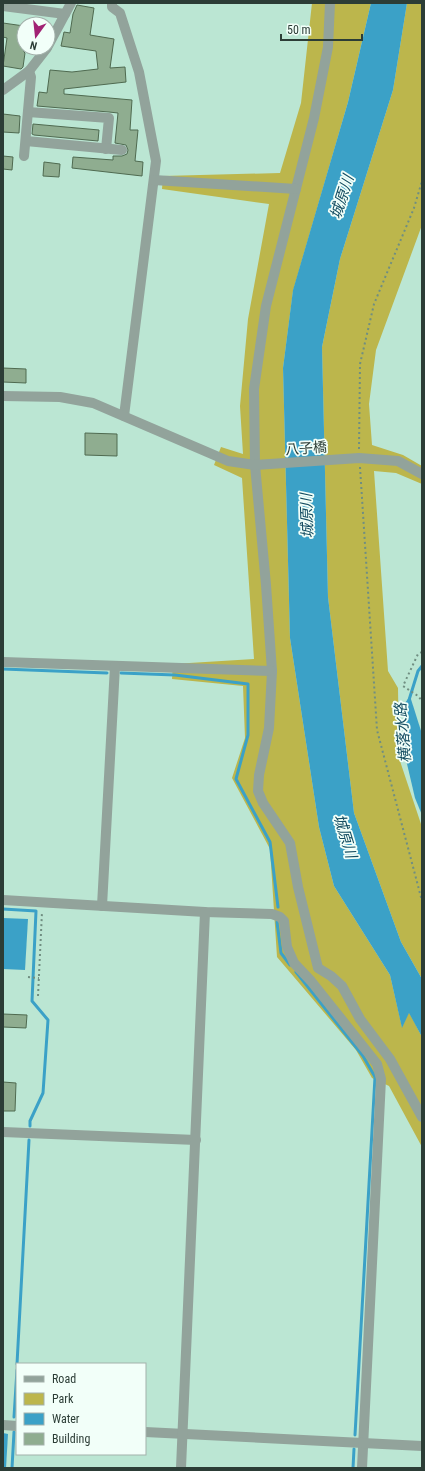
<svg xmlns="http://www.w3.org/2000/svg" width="425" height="1471" viewBox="0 0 425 1471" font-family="'Roboto Condensed','Noto Sans JP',sans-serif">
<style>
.green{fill:#bcb64c}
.water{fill:#3ba1c7}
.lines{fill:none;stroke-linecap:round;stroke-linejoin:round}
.stream{stroke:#3ba1c7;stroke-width:3}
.building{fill:#8fad90;stroke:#4f6a50}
.path{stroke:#708e81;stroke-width:2;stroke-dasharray:2 3;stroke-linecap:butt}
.minor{stroke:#92a39b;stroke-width:10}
.labels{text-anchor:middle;stroke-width:3.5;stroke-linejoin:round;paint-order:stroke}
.street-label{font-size:14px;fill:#2c3d36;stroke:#f2fff9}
.water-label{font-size:15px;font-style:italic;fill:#144d61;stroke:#f2fff9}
</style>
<rect width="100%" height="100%" fill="#bbe6d3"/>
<g class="green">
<path d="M312,3H371L348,102L293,291L283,368L290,638L319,827L334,886L390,975L402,1027L409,1012L422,1037V1147L389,1086L372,1078L356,1050L277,957L270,849L232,778L245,738L243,686L172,679L173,664L254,659L242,478L214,465L221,447L243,454L240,406L248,319L269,204L162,189L163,176L280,173L301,103Z"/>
<path d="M407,3H422V225L376,350L369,404L372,445L403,455L422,466V484L396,473L374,471L388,671L398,688L399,758L422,827V979L401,942L354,813L328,597L322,347L340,259L393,90Z"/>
</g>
<g class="water">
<path d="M371,3H407L393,90L340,259L322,347L328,597L354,813L401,942L422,979V1037L409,1013L402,1028L390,975L334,886L319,827L290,638L283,368L293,290L348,102Z"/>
<path d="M410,696L422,734V815L415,798L404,751L405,703Z"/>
<path d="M3,918L28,919L25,970L3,969Z"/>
<path d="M3,1433L8,1434L6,1468H3Z"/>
</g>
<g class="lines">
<g class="stream">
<path d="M3,669L107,673"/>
<path d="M121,673L175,675L248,684V735L236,779L270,842L278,907"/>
<path d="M409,700L418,671L422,666"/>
<path d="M3,909L36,911L32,1001L48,1020L43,1093L30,1121V1126"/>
<path d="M277,922L281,953L290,965"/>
<path d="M296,972L363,1056L375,1077L355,1435"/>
<path d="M17,1364L29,1140"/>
<path d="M14,1417L17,1370"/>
<path d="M12,1468L14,1432"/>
<path d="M353,1468L354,1449"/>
</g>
</g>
<g class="building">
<path d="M77,5L94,8L90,35L114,39L110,68L125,67L126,82L64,89V94L132,100L130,130H138L135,161L143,162L142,176L72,168L73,157L113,160V156H122L127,154L128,150L126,145L115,143L118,113L109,112L37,106L39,92L47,93L50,70L72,72L98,69L96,51L61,46L64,32L70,33L73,14Z"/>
<path d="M3,23L24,26V52L25,53L23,67L21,69L3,66L7,38L3,37Z"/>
<path d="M3,114L20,116L19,133L3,132Z"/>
<path d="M33,124L99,130L98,141L34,135L32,134Z"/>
<path d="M3,156L13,157L12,170L3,169Z"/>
<path d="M44,162L60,164L59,177L43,176Z"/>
<path d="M3,368L26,369V383L3,382Z"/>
<path d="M85,433L117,434V456L85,455Z"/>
<path d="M3,1014L27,1015L26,1028L3,1027Z"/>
<path d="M3,1082L16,1083L15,1111H3Z"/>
</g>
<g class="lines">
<g class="path">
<path d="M359,449L360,364L374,304L414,208L422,181"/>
<path d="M360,467L377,730L422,901"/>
<path d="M422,652L418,654L403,686L418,696L422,701"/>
<path d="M28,977L39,978"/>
<path d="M38,996L42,912"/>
</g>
<g class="minor">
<path d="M112,3V7L120,13L139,72L156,161L124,416"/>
<path d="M330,3L328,47L314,118L266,306L254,389L255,465L266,585L272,671L269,728L259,775L258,791L263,803L290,843L298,887L318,968L331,976L342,986L360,1019L390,1059L422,1117"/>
<path d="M3,6L65,14"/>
<path d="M48,46L71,3"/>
<path d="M3,90L29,71L47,48"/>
<path d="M28,112L109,118L106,149"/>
<path d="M26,141L122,150"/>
<path d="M24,156L31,77L29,71"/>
<path d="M154,180L296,189"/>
<path d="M3,396L60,397L93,403L228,461L255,465L359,458L398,461L422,474"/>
<path d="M3,662L272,671"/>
<path d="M3,900L205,912L272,914L280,917L284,921L287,947L294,963L311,981L377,1064L381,1079L362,1468"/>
<path d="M102,906L115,666"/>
<path d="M3,1132L196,1140"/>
<path d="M3,1425L17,1426"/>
<path d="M145,1432L422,1446"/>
<path d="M181,1468L205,912"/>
</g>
</g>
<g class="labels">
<g class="street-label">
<text transform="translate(306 448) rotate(-4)" y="5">八子橋</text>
</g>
<g class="water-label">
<text transform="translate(342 197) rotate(-72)" y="5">城原川</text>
<text transform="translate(307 516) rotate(-92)" y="5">城原川</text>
<text transform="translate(403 733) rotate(-95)" y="5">横落水路</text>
<text transform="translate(345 836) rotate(73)" y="5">城原川</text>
</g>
</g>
<rect width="425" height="1471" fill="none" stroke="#2c3d36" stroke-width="8"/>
<rect x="16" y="1363" width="130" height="92" fill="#f2fff9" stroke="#a3b1ab"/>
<rect x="24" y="1376" width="20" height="6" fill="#92a39b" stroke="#a3b1ab"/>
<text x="52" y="1383" font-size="12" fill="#2c3d36">Road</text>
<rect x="24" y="1393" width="20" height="12" fill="#bcb64c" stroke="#a3b1ab"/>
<text x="52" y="1403" font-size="12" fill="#2c3d36">Park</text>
<rect x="24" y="1413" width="20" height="12" fill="#3ba1c7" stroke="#a3b1ab"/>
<text x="52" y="1423" font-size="12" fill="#2c3d36">Water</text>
<rect x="24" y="1433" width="20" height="12" fill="#8fad90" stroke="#a3b1ab"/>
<text x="52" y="1443" font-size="12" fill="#2c3d36">Building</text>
<g transform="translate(36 36) rotate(195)"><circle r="19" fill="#f2fff9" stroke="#a3b1ab"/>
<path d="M0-3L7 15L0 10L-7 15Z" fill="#a12274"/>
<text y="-6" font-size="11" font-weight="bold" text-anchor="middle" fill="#2c3d36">N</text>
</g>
<path d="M281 34v6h81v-6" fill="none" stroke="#2c3d36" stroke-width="2"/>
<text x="287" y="34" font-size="12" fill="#2c3d36" stroke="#f2fff9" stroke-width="3" paint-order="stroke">50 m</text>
</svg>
